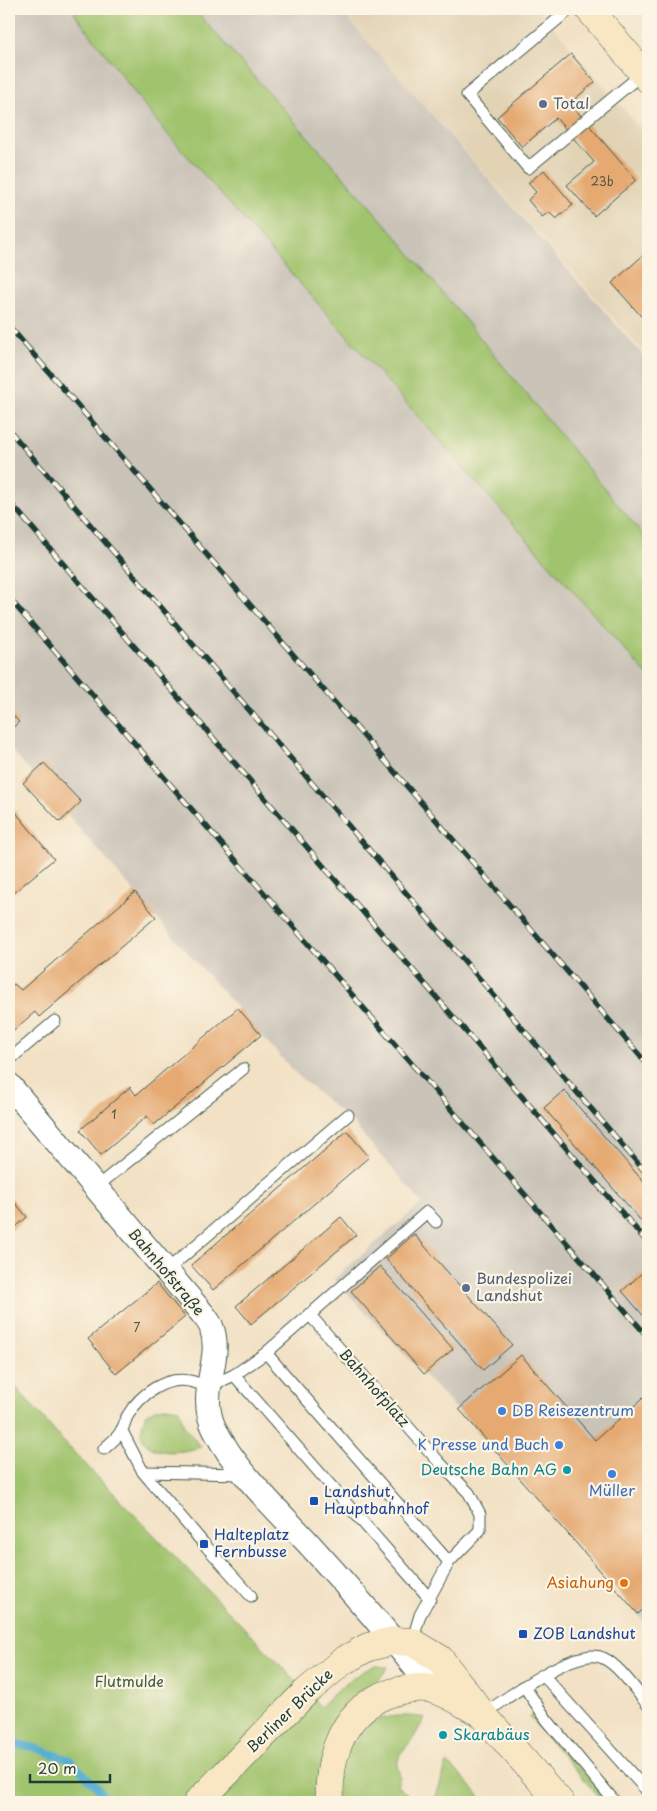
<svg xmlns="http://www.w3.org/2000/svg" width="657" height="1811" viewBox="0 0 657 1811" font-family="'Playpen Sans',sans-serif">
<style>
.built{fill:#e2d3b5}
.industrial{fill:#cac3b8}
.green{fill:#a0c36d;stroke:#608050}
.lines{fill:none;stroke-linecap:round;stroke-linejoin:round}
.stream{stroke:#54add2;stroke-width:8}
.building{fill:#e5a971}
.lane-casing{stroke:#3f564a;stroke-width:13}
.street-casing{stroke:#3f564a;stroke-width:26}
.secondary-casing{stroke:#3f564a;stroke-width:29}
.lane{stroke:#fff;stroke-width:11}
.street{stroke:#fff;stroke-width:24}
.secondary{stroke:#f9e7c3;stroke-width:28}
.rail-casing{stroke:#1f3d34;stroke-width:5.5}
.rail{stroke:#fcf5e5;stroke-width:4;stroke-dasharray:11;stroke-linecap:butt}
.service-dot{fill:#5c6f8a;stroke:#fcf5e5;stroke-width:2}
.shop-dot{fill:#3f7fe0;stroke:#fcf5e5;stroke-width:2}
.culture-dot{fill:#0f9aa8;stroke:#fcf5e5;stroke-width:2}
.transit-dot{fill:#1a4fb4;stroke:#fcf5e5;stroke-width:2}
.food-dot{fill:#e8710a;stroke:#fcf5e5;stroke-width:2}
.labels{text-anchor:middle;stroke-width:4.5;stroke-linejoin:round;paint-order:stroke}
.number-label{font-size:12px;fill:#505843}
.service-label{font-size:15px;fill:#4e5e75;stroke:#fcf5e5;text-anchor:start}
.street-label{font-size:15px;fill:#1f3d34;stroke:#fcf5e5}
.shop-label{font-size:15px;fill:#366cbe;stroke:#fcf5e5;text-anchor:start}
.culture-label{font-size:15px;fill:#0d838f;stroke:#fcf5e5;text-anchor:end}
.transit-label{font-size:15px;fill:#164399;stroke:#fcf5e5;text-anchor:start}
.food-label{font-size:15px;fill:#c56008;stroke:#fcf5e5;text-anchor:end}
.park-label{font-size:15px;fill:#3f5e42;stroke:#fcf5e5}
</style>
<rect width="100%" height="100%" fill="#fcf5e5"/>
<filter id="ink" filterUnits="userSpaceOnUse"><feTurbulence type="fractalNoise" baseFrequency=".02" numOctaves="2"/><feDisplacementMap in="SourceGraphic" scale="10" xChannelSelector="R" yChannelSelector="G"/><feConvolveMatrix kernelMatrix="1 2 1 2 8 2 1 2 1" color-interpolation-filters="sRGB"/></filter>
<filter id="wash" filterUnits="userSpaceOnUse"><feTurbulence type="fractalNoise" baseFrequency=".0096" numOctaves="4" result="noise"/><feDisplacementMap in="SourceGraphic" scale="20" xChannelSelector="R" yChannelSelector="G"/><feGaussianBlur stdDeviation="1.12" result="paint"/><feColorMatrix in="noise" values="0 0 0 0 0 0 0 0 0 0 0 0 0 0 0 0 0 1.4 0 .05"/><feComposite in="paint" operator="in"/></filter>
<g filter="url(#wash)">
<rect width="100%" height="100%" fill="#f2e1c4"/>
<path class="built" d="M338,9H538L648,138V357Z"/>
<path class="industrial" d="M9,9H339L648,361V1626L465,1417L457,1410L334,1279L422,1203L353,1123L295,1073L156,917L9,747Z"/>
<g class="green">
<path d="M80,9H194L389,228L648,541V676L158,123L74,13Z"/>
<path d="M9,1379L62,1440L321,1707C331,1695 361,1669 376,1666C380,1666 385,1667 388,1667C375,1689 352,1702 334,1720L355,1744C359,1738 359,1732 364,1727C379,1715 407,1714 425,1718L413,1739L400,1754L397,1765L400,1777L397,1786L418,1802H9Z"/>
<path d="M166,1407L179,1409L184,1426L201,1447C186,1452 149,1458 142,1437C140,1430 143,1421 146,1414L157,1408Z"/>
<path d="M531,1715L537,1719L609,1802H603L529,1716Z"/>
<path d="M447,1763L461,1775L485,1802H434Z"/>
</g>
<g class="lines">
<path class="stream" d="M9,1743L32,1747L70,1760L99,1789L108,1802"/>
</g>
<g id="blocks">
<g class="building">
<path d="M571,54L595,82L570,103L636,180L594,216L567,185L594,162L556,118L522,147L497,117Z"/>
<path d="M544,170L573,205L556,219L549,212L542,217L528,200L536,192L528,183Z"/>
<path d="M648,251V324L612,283Z"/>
<path d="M9,711L19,722L9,731Z"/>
<path d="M44,763L81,802L60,822L23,783Z"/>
<path d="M9,804L54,859L12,894L9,890Z"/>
<path d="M135,892L156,917L39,1017L35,1012L9,1034V988L14,984L21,990Z"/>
<path d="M238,1008L261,1035L154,1125L147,1116L101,1155L80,1130L130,1087L136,1095Z"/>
<path d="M564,1090L648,1187V1229L544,1108Z"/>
<path d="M347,1131L369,1157L213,1290L191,1265Z"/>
<path d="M9,1195L27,1217L9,1233Z"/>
<path d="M341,1217L356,1235L251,1324L236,1306Z"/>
<path d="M414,1234L512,1345L483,1370L386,1259Z"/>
<path d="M380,1266L453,1349L424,1374L351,1291Z"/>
<path d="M642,1273L648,1281V1321L622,1291Z"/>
<path d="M157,1283L185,1317L116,1374L88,1339Z"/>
<path d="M521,1355L595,1440L643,1398L648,1404V1605L638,1614L459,1409Z"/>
</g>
</g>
</g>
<g filter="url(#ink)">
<use href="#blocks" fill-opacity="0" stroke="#3f564a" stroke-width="1"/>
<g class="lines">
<g class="lane-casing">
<g id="lane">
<path d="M570,9L467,95L528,168L643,73"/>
<path d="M9,1060L55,1021"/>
<path d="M95,1188L243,1069"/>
<path d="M166,1271L348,1115"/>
<path d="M309,1314L439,1462L469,1493L480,1514V1530L449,1562L420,1615L412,1642"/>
<path d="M266,1353L449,1562"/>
<path d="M234,1375L430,1599"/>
<path d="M122,1431L143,1472L204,1544L251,1596"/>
<path d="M104,1449C110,1443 119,1437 122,1429C125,1425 125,1419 128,1415C140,1395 165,1376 189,1381C196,1382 202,1385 208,1387L234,1375L266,1353L427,1212L436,1222"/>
<path d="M143,1472L244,1474"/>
<path d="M543,1675L648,1792"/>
<path d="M524,1686L547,1720L615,1802"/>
<path d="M483,1715C505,1699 577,1645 603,1658C619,1665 637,1692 648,1705"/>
</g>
</g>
<g class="street-casing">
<path id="street" d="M9,1085L202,1313C206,1318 211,1324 212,1329C223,1361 196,1393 215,1430C238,1474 276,1508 309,1544C352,1591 393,1639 433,1689"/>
</g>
<g class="secondary-casing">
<g id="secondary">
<path d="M589,9L648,79"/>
<path d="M198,1802L306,1692L343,1661L368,1647L394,1641L412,1642L440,1659L483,1715L560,1802"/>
<path d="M330,1802C327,1756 344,1706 394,1692C406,1689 420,1686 432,1689C446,1692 461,1702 473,1709"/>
</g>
</g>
<use href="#lane" class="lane"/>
<use href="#street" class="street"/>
<use href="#secondary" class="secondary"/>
<g class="rail-casing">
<g id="rail">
<path d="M9,326L648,1065"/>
<path d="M9,430L648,1175"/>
<path d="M9,501L648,1243"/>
<path d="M9,598L648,1337"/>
</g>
</g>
<use href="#rail" class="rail"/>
</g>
</g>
<g class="service-dot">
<circle cx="543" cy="104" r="5"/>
<circle cx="466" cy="1288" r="5"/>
</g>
<g class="shop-dot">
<circle cx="502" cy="1411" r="5"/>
<circle cx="559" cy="1445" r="5"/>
<circle cx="612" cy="1474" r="5"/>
</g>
<g class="culture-dot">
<circle cx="567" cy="1470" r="5"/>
<circle cx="443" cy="1735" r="5"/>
</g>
<g class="transit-dot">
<rect x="309" y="1496" width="10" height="10" rx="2.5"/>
<rect x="199" y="1539" width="10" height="10" rx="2.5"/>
<rect x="518" y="1629" width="10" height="10" rx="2.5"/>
</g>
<circle class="food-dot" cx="624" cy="1583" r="5"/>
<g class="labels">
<g class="number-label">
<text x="602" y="186">23b</text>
<text x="114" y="1119">1</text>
<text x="137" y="1332">7</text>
</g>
<g class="service-label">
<text x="553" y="109">Total</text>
<text x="476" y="1284">Bundespolizei<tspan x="476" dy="17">Landshut</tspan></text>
</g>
<g class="street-label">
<text transform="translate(166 1272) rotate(50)" y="5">Bahnhofstraße</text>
<text transform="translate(374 1388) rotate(49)" y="5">Bahnhofplatz</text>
<text transform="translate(290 1711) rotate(-44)" y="5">Berliner Brücke</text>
</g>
<g class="shop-label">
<text x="512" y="1416">DB Reisezentrum</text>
<text x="549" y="1450" text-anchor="end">K Presse und Buch</text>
<text x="612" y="1496" text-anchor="middle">Müller</text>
</g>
<g class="culture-label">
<text x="557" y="1475">Deutsche Bahn AG</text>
<text x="453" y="1740" text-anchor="start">Skarabäus</text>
</g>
<g class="transit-label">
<text x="324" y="1497">Landshut,<tspan x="324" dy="17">Hauptbahnhof</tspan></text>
<text x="214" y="1540">Halteplatz<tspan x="214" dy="17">Fernbusse</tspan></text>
<text x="533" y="1639">ZOB Landshut</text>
</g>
<g class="food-label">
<text x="614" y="1588">Asiahung</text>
</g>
<g class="park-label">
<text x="129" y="1687">Flutmulde</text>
</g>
</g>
<rect width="657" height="1811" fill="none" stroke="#fcf5e5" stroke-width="30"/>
<path d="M30 1774v8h80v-8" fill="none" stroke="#1f3d34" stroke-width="2.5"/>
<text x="38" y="1774" font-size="15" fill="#1f3d34" stroke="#fcf5e5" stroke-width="4" paint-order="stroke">20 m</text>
</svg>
